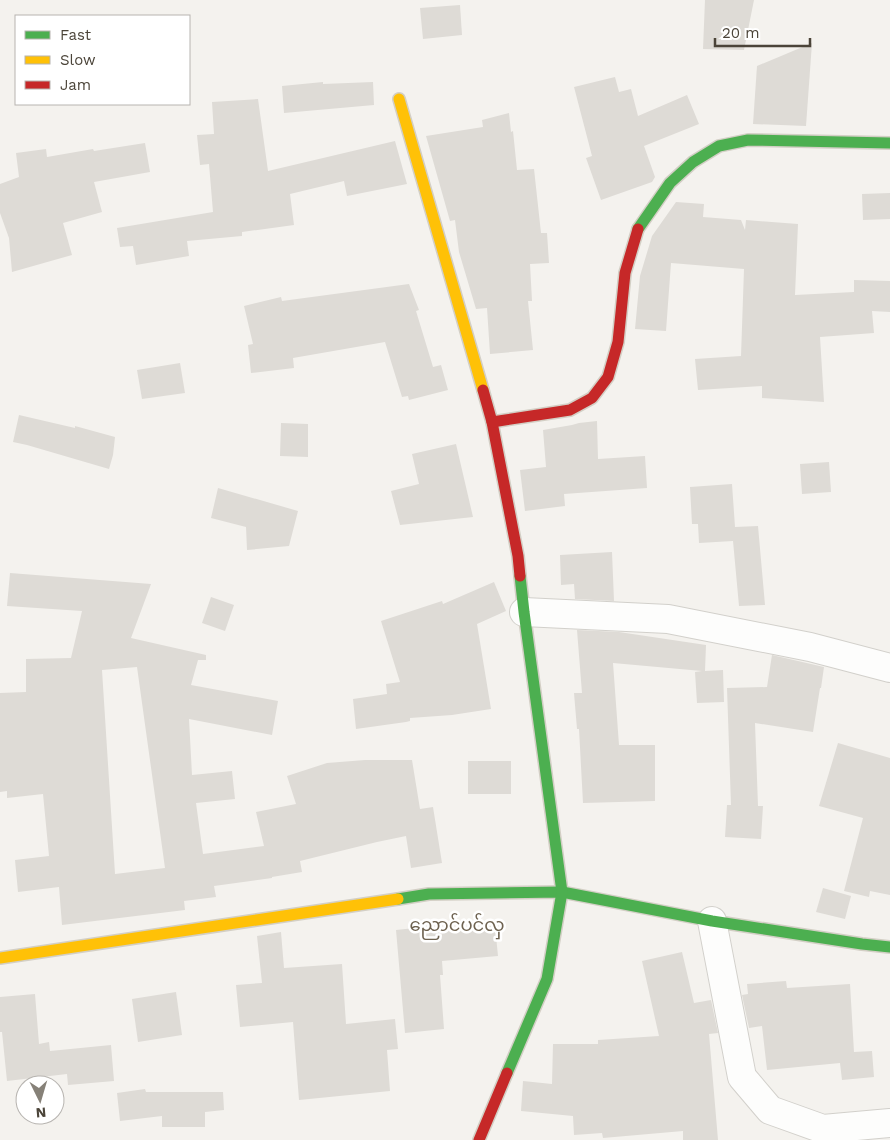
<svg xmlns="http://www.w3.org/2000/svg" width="890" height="1140" viewBox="0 0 890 1140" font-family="'Work Sans','Noto Sans Myanmar',sans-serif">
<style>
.building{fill:#dedbd6;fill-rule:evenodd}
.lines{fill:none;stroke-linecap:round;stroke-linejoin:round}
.street-casing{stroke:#d2d0cb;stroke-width:30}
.fast-casing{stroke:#d3cfc5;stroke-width:14}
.slow-casing{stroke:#d3cfc5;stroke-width:14}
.jam-casing{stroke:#d3cfc5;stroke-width:14}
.street{stroke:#fdfdfc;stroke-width:28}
.fast{stroke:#4caf50;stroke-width:11}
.slow{stroke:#ffc107;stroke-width:11}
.jam{stroke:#c62828;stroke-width:11}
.labels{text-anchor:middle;stroke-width:5;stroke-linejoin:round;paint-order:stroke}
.quarter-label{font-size:18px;fill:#6e6250;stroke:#fff}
</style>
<rect width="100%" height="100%" fill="#f4f2ee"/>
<g class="building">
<path d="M705,0H754L744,50L703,49Z"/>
<path d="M460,5L462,35L423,39L420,8Z"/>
<path d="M812,43L806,126L753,124L757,66Z"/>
<path d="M615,77L619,92L631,89L638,116L687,95L699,124L644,146L655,177L652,182L601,200L586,158L592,156L574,87Z"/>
<path d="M323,82V84L373,82L374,105L284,113L282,86Z"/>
<path d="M258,99L268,171L395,141L407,184L347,196L344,181L290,194L294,225L242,232V236L187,241L189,256L136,265L133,246L120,247L117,228L213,212L209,164L200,165L197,135L214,134L212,102Z"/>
<path d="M509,113L511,132L513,131L517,170L534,169L541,233H547L549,263L530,264L532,301H528L533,350L490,354L487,308L476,309L459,252L455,220L450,221L426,136L483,127L482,120Z"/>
<path d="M145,143L150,172L94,182L102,212L63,223L72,255L12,272L9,238L0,213V184L19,177L16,153L46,149L47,157L93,149L94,151Z"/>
<path d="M890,193V219L863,220L862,194Z"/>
<path d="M676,202L704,204L703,217L741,220L745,230L746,220L798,224L795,295L854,292V280L890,281V312L872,311L874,333L820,337L824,402L762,398V386L698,390L695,359L741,356L744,269L671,263L666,331L635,329L640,276L652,236Z"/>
<path d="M409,284L419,310L416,311L433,367L441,365L448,390L409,400L408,396L402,397L385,342L293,358L294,368L251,373L248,345L253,344L244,306L281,297L282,301Z"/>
<path d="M180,363L185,393L142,399L137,370Z"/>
<path d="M19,415L75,428V426L115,437L113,455L109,469L27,445L13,442Z"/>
<path d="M597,421L598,459L645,456L647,488L564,494L565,506L525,511L520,470L546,467L543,430L572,425L579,423Z"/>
<path d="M281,423L308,424V457L280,456Z"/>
<path d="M456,444L473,517L400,525L391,491L419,484L412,454Z"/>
<path d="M829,462L831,492L802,494L800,464Z"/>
<path d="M732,484L735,527L758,526L765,605L739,606L733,541L699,543L698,524H692L690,487Z"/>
<path d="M218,488L298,511L289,546L247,550L246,527L211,518Z"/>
<path d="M612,552L614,601L575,599L574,584L561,585L560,555Z"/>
<path d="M10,573L151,584L131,638L206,655V660H198L191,685L278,701L272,735L189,719L192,775L232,771L235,799L196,803L203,854L264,846L256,812L296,804L287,776L327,763L365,760H412L420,809L433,807L442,863L411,868L406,836L377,842L300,861L302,872L272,877V878L214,886L216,897L184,901L185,910L62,925L59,887L18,892L15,860L49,856L43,794L7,798V791L0,792V693L26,692V659L71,658L82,611L7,606ZM137,667L165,868L115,874L102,670Z"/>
<path d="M494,582L506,611L477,624L491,709L452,715L410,718V721L406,722L356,729L353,699L387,694L386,684L400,682L381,621L442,601L443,604Z"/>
<path d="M211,597L234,605L225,631L202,623Z"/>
<path d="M577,630L619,632L706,645L705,671L723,670L724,702L697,703L695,672L702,671L613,663L619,745H655V801L583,803L579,729H577L574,693H582Z"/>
<path d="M772,655L824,667L821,688H820L813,732L755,723L758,806H763L761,839L725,837L727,805H731L727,688L767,687Z"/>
<path d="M838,743L890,758V895L870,891L869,897L844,891L863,818L819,806Z"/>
<rect x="468" y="761" width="43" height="33"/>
<path d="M823,888L851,896L845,919L816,912Z"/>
<path d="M495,926L498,956L442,961L443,975H440L444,1029L405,1033L396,930L424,927L425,933Z"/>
<path d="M281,932L284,968L342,964L346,1024L395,1019L398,1049L387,1050L390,1091L299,1100L293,1022L240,1027L236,985L262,983L257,936Z"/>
<path d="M682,952L694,1003L711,1000L718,1033L709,1034L718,1140H683V1131L603,1138L602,1133L574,1135L573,1116L521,1111L523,1081L552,1084L553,1044H598V1040L659,1036L642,961Z"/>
<path d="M786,981L787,988L850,984L854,1052L872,1051L874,1077L842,1080L840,1063L767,1070L762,1026L749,1028L742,995L748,994L747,984Z"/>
<path d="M176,992L182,1035L138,1042L132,999Z"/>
<path d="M35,994L39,1044L49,1042L50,1051L111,1045L114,1081L68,1085L67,1074L7,1081L2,1032H0V997Z"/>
<path d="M145,1089L146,1092H223L224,1110L205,1112V1127H162V1116L120,1121L117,1093Z"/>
</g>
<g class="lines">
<g class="street-casing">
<g id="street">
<path d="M524,612L668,619L810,647L890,668"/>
<path d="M712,921L742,1077L770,1110L823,1129L890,1123"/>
</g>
</g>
<g class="fast-casing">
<g id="fast">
<path d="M638,229L670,183L693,162L719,146L748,140L890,143"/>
<path d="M398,899L429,894L562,892L712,921L862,944L890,947"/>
<path d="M507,1073L547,979L562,892L524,612L520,576"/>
</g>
</g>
<g class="slow-casing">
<g id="slow">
<path d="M399,99L483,390"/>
<path d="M0,958L398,899"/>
</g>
</g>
<g class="jam-casing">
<g id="jam">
<path d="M483,390L492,422L518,556L520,576"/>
<path d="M492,422L570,410L592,398L608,377L618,342L625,273L638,229"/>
<path d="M479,1140L507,1073"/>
</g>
</g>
<use href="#street" class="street"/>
<use href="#fast" class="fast"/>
<use href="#slow" class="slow"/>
<use href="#jam" class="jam"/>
</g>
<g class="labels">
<g class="quarter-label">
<text x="457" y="931">ညောင်ပင်လှ</text>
</g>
</g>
<rect x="15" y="15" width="175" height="90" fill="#ffffff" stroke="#b7b4b0"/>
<rect x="25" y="31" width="25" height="8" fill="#4caf50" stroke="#b7b4b0"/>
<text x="60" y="40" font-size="15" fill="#4b4439">Fast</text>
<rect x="25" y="56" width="25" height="8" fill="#ffc107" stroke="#b7b4b0"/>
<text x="60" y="65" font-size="15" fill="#4b4439">Slow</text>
<rect x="25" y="81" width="25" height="8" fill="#c62828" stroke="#b7b4b0"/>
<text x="60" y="90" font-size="15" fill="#4b4439">Jam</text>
<g transform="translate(40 1100) rotate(175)"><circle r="24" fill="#ffffff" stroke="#b7b4b0"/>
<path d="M0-4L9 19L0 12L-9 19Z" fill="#868178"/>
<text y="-8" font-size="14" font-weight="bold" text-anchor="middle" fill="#4b4439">N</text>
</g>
<path d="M715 38v8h95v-8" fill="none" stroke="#4b4439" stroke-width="2.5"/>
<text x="722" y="38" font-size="15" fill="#4b4439" stroke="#ffffff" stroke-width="4" paint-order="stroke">20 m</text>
</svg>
